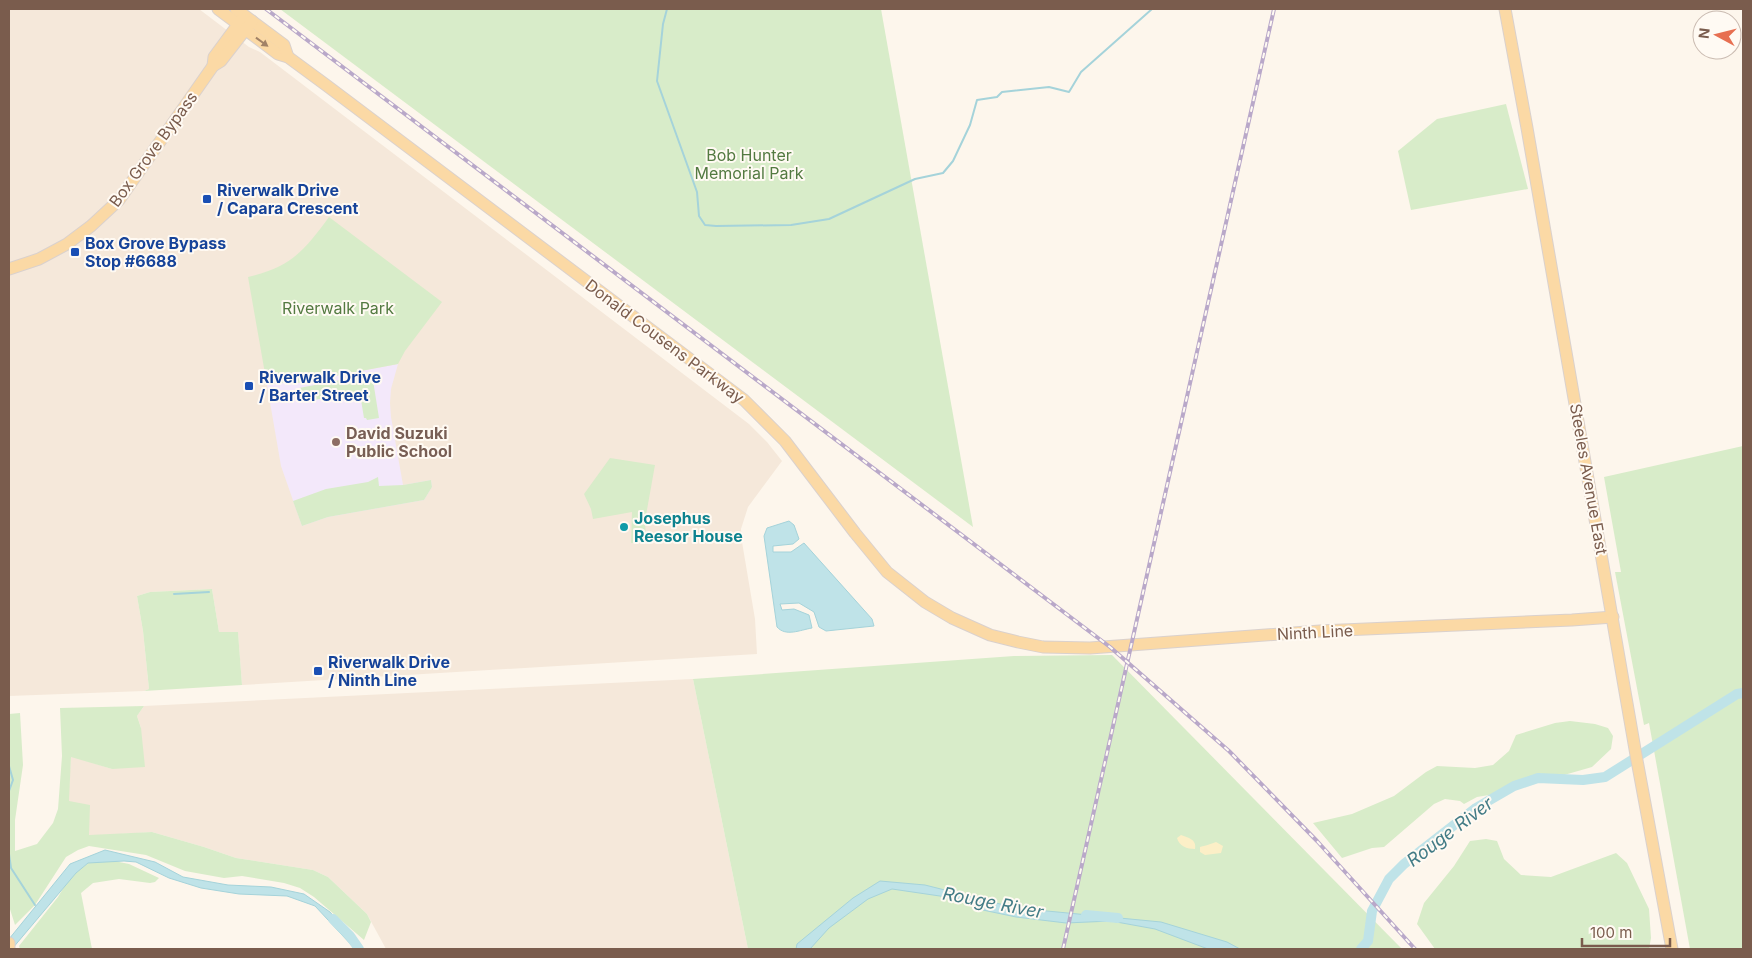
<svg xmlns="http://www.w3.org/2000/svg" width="1752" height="958" viewBox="0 0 1752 958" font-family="Inter,sans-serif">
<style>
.residential{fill:#f5e8da}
.education{fill:#f3e8fa}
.green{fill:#d8ecc9}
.sand{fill:#fcefc7}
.water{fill:#bfe3e8;stroke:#a5d3da}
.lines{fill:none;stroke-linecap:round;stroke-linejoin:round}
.stream{stroke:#a5d3da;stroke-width:2}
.river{stroke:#bfe3e8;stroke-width:10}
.major-casing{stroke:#dad1cd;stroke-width:13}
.major{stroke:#fbd9a5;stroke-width:11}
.rail-casing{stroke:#b9a8c9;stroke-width:4}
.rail{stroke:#fffaf3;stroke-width:2;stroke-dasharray:5.5;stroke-linecap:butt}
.oneway{fill:#a18267}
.transit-dot{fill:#1a4fb4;stroke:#fffaf3;stroke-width:2}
.education-dot{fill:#8d6e63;stroke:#fffaf3;stroke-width:2}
.culture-dot{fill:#0f9aa8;stroke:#fffaf3;stroke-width:2}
.labels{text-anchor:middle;stroke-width:4;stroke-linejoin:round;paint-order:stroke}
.street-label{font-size:16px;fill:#7a5c4d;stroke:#fffaf3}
.park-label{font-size:16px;fill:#537a41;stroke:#fffaf3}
.transit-label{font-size:16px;font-weight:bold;fill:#164399;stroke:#fffaf3;text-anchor:start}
.education-label{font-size:16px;font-weight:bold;fill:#785e54;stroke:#fffaf3;text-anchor:start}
.culture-label{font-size:16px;font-weight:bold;fill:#0d838f;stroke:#fffaf3;text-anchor:start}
.water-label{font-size:18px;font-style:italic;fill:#437c86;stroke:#fffaf3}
</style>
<rect width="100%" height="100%" fill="#fdf6ec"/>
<g class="residential">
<path d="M16,9H199L249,47L260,52L749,424L767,442L782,461L748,507L741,529L742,542L755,619L757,654L242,685L238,633L219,632L212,589L150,592L137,596L143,631L149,689L144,691L9,696V10Z"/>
<path d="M693,679L748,949H386L367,914L328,877L313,870L236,858L204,847L152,832L89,836L68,801L71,756L112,769L141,728L137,716L144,706Z"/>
</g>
<path class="education" d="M398,364L391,389L390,403L391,417L403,485L431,480L432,487L424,500L328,517L302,526L281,466L267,385L297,381V383Z"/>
<g class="green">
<path d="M280,9H881L973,527Z"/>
<path d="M1506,104L1528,189L1411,210L1398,151L1437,119Z"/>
<path d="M329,217L442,302L405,351L398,364L297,383V381L267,385L248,277C291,267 304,251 329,217Z"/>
<path d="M372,374L379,418L367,420L366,418H364L361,400H359L357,393L301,402L299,388Z"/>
<path d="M1743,446V949H1690L1649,723L1644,725L1615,572H1621L1604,477Z"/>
<path d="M610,458L655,465L645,521L646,539L643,542L631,543L632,512L593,519L591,509L584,494Z"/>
<path d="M378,477L379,486L403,485L431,480L432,487L424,500L328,517L302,526L293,501L326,489L368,482Z"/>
<path d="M212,589L219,632H238L242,685L144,691L149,689L143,631L137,596L150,592Z"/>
<path d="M1112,655L1402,949H748L693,679L1014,656Z"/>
<path d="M144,706L137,716L141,728L145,767L112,769L71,757L69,801L90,805L89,835L152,832L204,847L236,858L313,870L328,877L367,914L371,922L364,940L314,897L300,888L284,883L242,876L224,878L185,871L146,855L89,846L78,850L66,857L35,905L15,925L9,906V714L20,713L23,765L15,820V851L37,844L53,823L58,809L62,756L60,708Z"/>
<path d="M1570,721L1595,724L1608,728L1613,736L1611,749L1592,767L1501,793L1477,797L1464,804L1460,801L1445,799L1434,804L1384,847L1372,848L1342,858L1313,823L1352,814L1394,796L1426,772L1437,766L1475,768L1493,765L1509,751L1516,735L1555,723Z"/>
<path d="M1486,839L1497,841L1504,859L1521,875L1551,877L1616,853L1627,863L1649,909L1651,938L1649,949H1435L1417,924L1424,903L1454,866L1470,841Z"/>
<path d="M109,860L129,864L159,878L155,882L150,883L119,879L93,883L81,893L92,949H20L19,946L58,897L67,882L78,871L88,863Z"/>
</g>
<g class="sand">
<path d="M1181,835C1188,838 1197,839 1195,849C1187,849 1179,846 1177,838Z"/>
<path d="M1216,842L1223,846L1221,853L1205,855L1200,852V847C1201,847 1214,843 1216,842Z"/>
</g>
<g class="water">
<path d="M789,521L794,525L799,539L793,544L773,546V552H791L804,543L872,619L874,626L826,631L819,627L814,612L799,603L780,604L782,610L794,609L809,615L812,628C800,630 786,637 777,627L764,536L767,528Z"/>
<path d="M105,850L155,862L183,877L228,885L271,887L304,894L330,912L337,920L341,928L362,949H355L315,906L287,896L239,894L201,888L169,878L136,862L124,861L88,863L76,873L12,949L9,939L70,864Z"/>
<path d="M880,881L925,885L1016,908L1161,922L1227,942L1240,949H1208L1155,929L1111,921L1066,923L1016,917L978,909L967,900L892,889L868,899L829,928L810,949H796L797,944L853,898Z"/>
</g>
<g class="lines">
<g class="stream">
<path d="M667,9L663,24L657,81L697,192L699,216L705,225L716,226L791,225L829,219L915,179L943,173L953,161L970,125L977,100L997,97L1002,92L1049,87L1069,92L1081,72L1152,9"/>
<path d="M174,594L209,592"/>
<path d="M9,766L13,780L9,791"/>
<path d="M9,854L11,868L35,905"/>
</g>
<g class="river">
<path d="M1086,915L1118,918"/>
<path d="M333,919L350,936L359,949"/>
<path d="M1361,949L1368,941L1372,911L1389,879L1404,864L1476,808L1514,786L1538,778L1583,780L1605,777L1737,694L1743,693"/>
</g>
<g class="major-casing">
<g id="major">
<path d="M218,9L278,54L288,57L326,85L744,400L785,441L855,533L887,572L925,602L952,618L990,635L1018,642L1043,647L1090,648L1320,631L1572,620L1613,617"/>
<path d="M236,9L284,45L288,57"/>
<path d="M1505,9L1527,128L1636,755L1672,949"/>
<path d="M213,66L214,57L242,19"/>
<path d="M9,269L39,259L67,244L91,226L119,200L213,66L221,61L252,21"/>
<path d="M9,943V949"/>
</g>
</g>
<use href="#major" class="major"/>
<g class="rail-casing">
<g id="rail">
<path d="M266,9L1110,647L1229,751L1317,841L1415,949"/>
<path d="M1063,949L1274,9"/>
</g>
</g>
<use href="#rail" class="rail"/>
</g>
<defs><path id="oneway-solid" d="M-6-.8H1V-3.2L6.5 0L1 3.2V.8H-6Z" transform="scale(1.25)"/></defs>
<use class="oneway" href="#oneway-solid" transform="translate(262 42) rotate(36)"/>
<g class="transit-dot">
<rect x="202" y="194" width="10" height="10" rx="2.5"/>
<rect x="70" y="247" width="10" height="10" rx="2.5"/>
<rect x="244" y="381" width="10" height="10" rx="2.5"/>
<rect x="313" y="666" width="10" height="10" rx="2.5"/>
</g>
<circle class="education-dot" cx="336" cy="442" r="5"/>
<circle class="culture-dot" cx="624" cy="527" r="5"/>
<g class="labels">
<g class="street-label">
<text transform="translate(153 149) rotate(-54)" y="6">Box Grove Bypass</text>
<text transform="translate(665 341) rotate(37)" y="6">Donald Cousens Parkway</text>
<text transform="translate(1589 479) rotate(80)" y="6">Steeles Avenue East</text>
<text transform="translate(1315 632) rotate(-3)" y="6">Ninth Line</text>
</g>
<g class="park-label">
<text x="749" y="161">Bob Hunter<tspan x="749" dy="18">Memorial Park</tspan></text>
<text x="338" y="314">Riverwalk Park</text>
</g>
<g class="transit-label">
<text x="217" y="196">Riverwalk Drive<tspan x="217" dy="18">/ Capara Crescent</tspan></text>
<text x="85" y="249">Box Grove Bypass<tspan x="85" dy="18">Stop #6688</tspan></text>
<text x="259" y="383">Riverwalk Drive<tspan x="259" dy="18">/ Barter Street</tspan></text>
<text x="328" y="668">Riverwalk Drive<tspan x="328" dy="18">/ Ninth Line</tspan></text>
</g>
<g class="education-label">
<text x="346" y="439">David Suzuki<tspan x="346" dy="18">Public School</tspan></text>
</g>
<g class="culture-label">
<text x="634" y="524">Josephus<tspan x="634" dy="18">Reesor House</tspan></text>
</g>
<g class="water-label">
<text transform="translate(1450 832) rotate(-37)" y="6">Rouge River</text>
<text transform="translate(993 903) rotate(11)" y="6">Rouge River</text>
</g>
</g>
<rect width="1752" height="958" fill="none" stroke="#7a5c4d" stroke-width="20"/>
<g transform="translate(1717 35) rotate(277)"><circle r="24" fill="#fffaf3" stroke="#cabbb1"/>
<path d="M0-4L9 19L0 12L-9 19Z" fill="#e76f51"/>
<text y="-8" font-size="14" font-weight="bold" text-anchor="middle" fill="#7a5c4d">N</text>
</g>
<path d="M1582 938v8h88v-8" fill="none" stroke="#7a5c4d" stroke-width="2.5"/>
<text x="1590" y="938" font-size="15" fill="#7a5c4d" stroke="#fffaf3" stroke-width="4" paint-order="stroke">100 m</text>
</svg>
